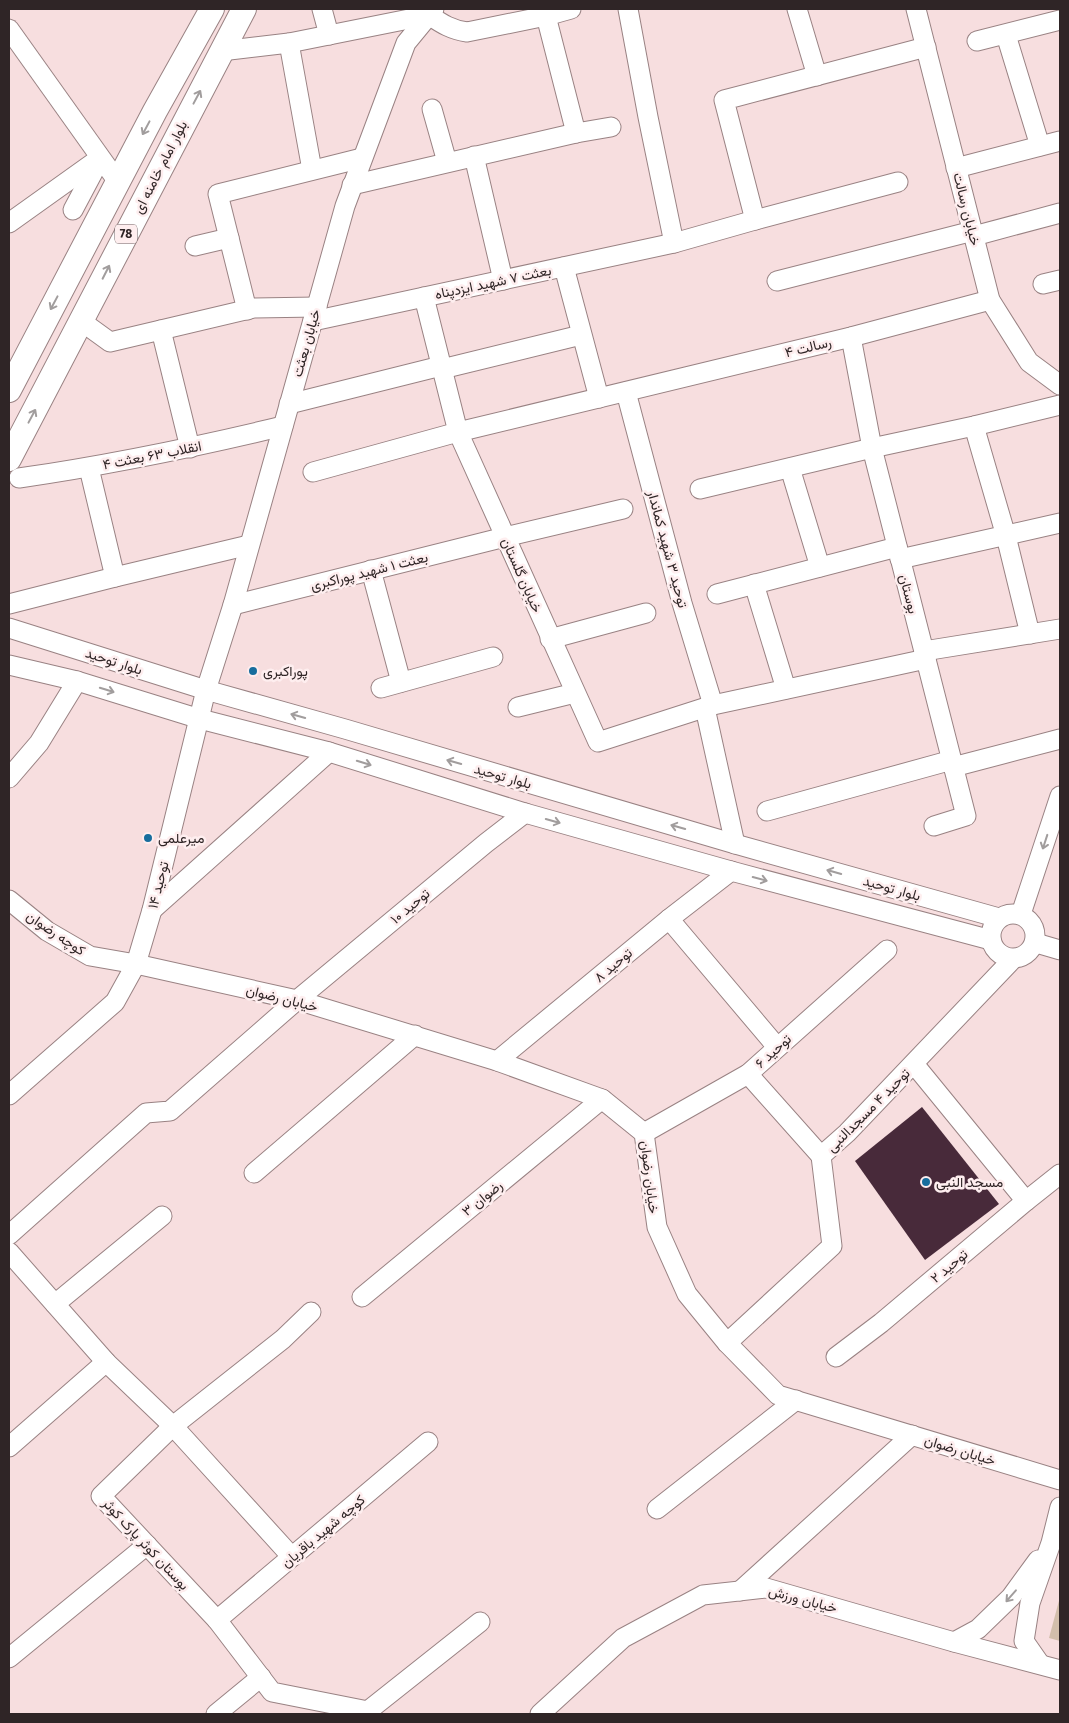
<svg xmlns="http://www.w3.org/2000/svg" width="1069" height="1723" viewBox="0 0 1069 1723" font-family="'Fira Sans',Vazirmatn,sans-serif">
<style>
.green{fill:#d2beab}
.building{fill:#482a3a}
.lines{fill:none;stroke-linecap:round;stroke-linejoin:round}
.minor-casing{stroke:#998283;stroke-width:21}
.major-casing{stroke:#998283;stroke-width:26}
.minor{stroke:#fff;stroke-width:19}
.major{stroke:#fff;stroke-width:24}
.oneway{stroke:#a19d9d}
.poi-dot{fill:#176d9d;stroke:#feeeef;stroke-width:2}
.labels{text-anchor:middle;stroke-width:5;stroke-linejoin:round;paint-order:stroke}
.shield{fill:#feeeef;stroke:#6d6162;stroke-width:1}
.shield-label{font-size:12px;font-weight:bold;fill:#2f2526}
.street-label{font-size:14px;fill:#2f2526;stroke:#feeeef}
.poi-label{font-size:14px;fill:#2f2526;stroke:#feeeef;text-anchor:start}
</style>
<rect width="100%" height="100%" fill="#f7dedf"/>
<path class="green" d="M1060,1597V1641L1049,1638Z"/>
<path class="building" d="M922,1107L999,1204L925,1260L855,1161Z"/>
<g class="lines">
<g class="minor-casing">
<g id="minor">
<path d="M322,9L329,35"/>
<path d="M628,9L648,117L674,243"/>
<path d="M797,9L817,76"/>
<path d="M916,9L990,300L1029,362L1060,385"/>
<path d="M546,16L576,133"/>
<path d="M9,29L118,182"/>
<path d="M1006,35L1040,146"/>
<path d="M977,41L1060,20"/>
<path d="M289,43L312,170"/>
<path d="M221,51L289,43L429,15C442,24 452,30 467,32L546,16L571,9"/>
<path d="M432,109L447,162"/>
<path d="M474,156L503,280"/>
<path d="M956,168L1060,141"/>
<path d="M352,185L576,133L611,127"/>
<path d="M73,210L99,161"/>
<path d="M755,220L724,100L926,47"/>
<path d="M9,223L100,158"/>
<path d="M974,236L1060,213"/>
<path d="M195,246L229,238"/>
<path d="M564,267L599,398"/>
<path d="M777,281L973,231"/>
<path d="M1043,284L1060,280"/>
<path d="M424,297L458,432L598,742L713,705L926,659"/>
<path d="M247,310L218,194L362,158"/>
<path d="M81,321L110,342L254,308L317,307"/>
<path d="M313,321L674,243L755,220L898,182"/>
<path d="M161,330L190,448"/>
<path d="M851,337L872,448L966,816L934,826"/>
<path d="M442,369L581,335"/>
<path d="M626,392L682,603L713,705"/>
<path d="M289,404L441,366"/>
<path d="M974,426L1006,536L1030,634"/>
<path d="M89,468L115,577"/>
<path d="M790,468L820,567"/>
<path d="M313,472L458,432L851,337L990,300"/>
<path d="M19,478C108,465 196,447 283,426"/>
<path d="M700,489L872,448L974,426L1060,405"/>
<path d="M900,559L1060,523"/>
<path d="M371,570L401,682"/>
<path d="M754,584L786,689"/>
<path d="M717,594L897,547"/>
<path d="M9,604L115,577L249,545"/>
<path d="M233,605L505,537L623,509"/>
<path d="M9,628L206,690L345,729L735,844L999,918"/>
<path d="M550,639L646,613"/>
<path d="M924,651L1060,629"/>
<path d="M9,665L77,681L200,719L329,752L525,813L731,871L991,940"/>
<path d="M381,688L493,657"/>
<path d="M518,707L575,693"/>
<path d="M705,708L735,844"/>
<path d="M953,767L1060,739"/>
<path d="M9,778L39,743L77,681"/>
<path d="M767,811L952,760"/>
<path d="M9,900L47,931L90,956L136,964L297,1000L497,1061L602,1099L644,1133L657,1227L687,1294L727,1343L778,1395L1060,1480"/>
<path d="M152,910L329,752"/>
<circle cx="1013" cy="936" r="22"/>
<path d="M1021,914L1060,796"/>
<path d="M669,919L777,1047"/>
<path d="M1036,943L1060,950"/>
<path d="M497,1061L669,919L731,871"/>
<path d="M914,1064L1026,1201"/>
<path d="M748,1074L821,1156"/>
<path d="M9,1095L115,1002L136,964L152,910L206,690L233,605L345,206L406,43L434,9"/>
<path d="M644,1133L748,1074L887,950"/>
<path d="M254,1173L415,1035"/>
<path d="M9,1235L146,1113L170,1111L297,1000L486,843L525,813"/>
<path d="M9,1252L106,1362L173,1426L283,1339L311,1312"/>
<path d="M362,1297L602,1099"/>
<path d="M55,1304L162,1216"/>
<path d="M727,1343L832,1246L821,1156L847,1133L1013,959"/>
<path d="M836,1357L881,1323L1026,1201L1060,1174"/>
<path d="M9,1447L106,1362"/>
<path d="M657,1509L796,1400"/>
<path d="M292,1557L173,1426L101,1496L217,1620L272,1692L368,1711L371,1714"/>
<path d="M740,1591L912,1435"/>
<path d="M217,1620L428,1442"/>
<path d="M954,1642L978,1629L1011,1597L1038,1560"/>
<path d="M9,1658L147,1545"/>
<path d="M1040,1664L1024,1641L1030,1603L1051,1543L1060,1507"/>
<path d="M216,1714L261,1677"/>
<path d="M364,1714L480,1622"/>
<path d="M540,1714L623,1638L703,1595L766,1588L954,1642L1060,1670"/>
</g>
</g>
<g class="major-casing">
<g id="major">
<path d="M9,390L155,111L212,9"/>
<path d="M9,459L244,9"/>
</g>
</g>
<use href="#minor" class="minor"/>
<use href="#major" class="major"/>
</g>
<defs><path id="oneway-shaft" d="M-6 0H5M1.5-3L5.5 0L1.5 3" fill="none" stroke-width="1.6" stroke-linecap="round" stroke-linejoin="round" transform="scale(1.25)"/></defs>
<g class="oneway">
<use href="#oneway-shaft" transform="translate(197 97) rotate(-62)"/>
<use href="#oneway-shaft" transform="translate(146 128) rotate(118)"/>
<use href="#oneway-shaft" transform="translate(106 272) rotate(-63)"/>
<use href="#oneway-shaft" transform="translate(54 303) rotate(118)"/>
<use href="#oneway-shaft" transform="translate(32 416) rotate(-62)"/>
<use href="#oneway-shaft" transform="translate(107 690) rotate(17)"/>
<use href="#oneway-shaft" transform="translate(298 716) rotate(-164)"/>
<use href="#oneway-shaft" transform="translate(454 762) rotate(-164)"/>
<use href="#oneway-shaft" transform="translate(364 763) rotate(17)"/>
<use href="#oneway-shaft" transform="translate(553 821) rotate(16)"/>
<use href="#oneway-shaft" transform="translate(678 827) rotate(-164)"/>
<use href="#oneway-shaft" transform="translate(1045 842) rotate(108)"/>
<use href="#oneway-shaft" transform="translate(834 872) rotate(-164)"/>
<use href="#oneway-shaft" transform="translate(760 879) rotate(15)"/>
<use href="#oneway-shaft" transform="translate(1011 1596) rotate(131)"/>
</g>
<g class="poi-dot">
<circle cx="253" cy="671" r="5"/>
<circle cx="148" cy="838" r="5"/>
<circle cx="926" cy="1182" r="5"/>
</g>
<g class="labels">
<rect class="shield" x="115" y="224.5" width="22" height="19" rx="4"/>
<g class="shield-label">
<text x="126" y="238">78</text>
</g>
<g class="street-label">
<text transform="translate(160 167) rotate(-63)" y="5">بلوار امام خامنه ای</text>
<text transform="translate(967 209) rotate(76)" y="5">خیابان رسالت</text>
<text transform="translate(493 282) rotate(-12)" y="5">بعثت ۷ شهید ایزدپناه</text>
<text transform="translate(306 343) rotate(-74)" y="5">خیابان بعثت</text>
<text transform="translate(808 347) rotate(-14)" y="5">رسالت ۴</text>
<text transform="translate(152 455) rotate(-11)" y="5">انقلاب ۶۳ بعثت ۴</text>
<text transform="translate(668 549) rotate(75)" y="5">توحید ۳ شهید کماندار</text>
<text transform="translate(369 571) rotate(-14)" y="5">بعثت ۱ شهید پوراکبری</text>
<text transform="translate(522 575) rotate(66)" y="5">خیابان گلستان</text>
<text transform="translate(909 594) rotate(76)" y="5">بوستان</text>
<text transform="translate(114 661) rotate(18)" y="5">بلوار توحید</text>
<text transform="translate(503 776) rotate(16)" y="5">بلوار توحید</text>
<text transform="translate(158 885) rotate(-76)" y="5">توحید ۱۴</text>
<text transform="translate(892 888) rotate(16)" y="5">بلوار توحید</text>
<text transform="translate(410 906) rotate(-40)" y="5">توحید ۱۰</text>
<text transform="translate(56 933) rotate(34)" y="5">کوچه رضوان</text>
<text transform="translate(613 965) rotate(-40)" y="5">توحید ۸</text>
<text transform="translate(282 998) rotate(14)" y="5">خیابان رضوان</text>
<text transform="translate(773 1051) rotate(-42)" y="5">توحید ۶</text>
<text transform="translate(868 1110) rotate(-45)" y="5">توحید ۴ مسجدالنبی</text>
<text transform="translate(650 1177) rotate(83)" y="5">خیابان رضوان</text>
<text transform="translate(482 1198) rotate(-39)" y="5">رضوان ۳</text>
<text transform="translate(949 1266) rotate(-40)" y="5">توحید ۲</text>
<text transform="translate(960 1450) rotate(17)" y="5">خیابان رضوان</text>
<text transform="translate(323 1531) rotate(-40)" y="5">کوچه شهید باقریان</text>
<text transform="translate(146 1544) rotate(47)" y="5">بوستان کوثر پارک کوثر</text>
<text transform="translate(803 1599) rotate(15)" y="5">خیابان ورزش</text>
</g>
<g class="poi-label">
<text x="263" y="676">پوراکبری</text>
<text x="158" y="843">میرعلمی</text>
<text x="936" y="1187">مسجد النبی</text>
</g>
</g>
<rect width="1069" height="1723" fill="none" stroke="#2f2526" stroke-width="20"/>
</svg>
